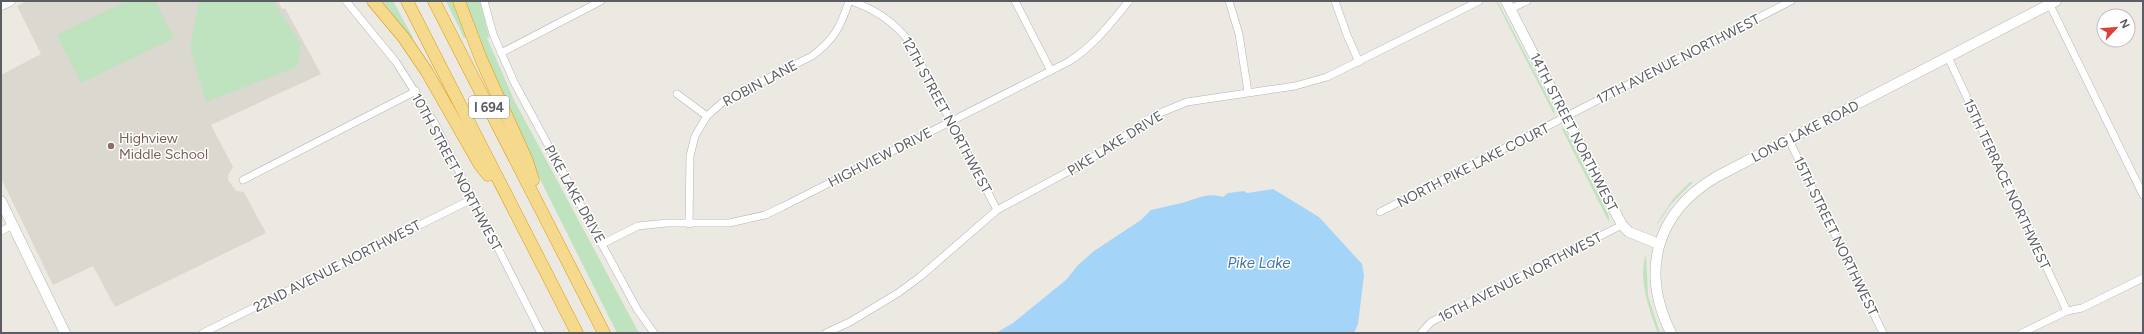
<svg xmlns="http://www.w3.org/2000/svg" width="2144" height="334" viewBox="0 0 2144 334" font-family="Figtree,sans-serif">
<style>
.education{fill:#dbd8cf}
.green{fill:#bfe2bf}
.water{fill:#a4d5f9}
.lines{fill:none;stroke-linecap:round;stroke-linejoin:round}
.street-casing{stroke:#b2b4b8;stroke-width:8}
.secondary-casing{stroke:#b1b4b8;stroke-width:11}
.highway-casing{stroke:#dd9a0f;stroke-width:13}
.street{stroke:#fff;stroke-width:7}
.secondary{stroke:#fff;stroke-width:10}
.highway{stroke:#f5da8e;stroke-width:12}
.education-dot{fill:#8d6e63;stroke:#fff;stroke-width:1.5}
.labels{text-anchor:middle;stroke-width:3;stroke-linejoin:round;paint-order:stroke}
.shield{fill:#fff;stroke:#8c8e90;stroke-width:1}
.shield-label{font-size:13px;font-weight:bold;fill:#5a5d61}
.street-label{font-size:14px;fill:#5a5d61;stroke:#fff}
.education-label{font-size:14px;fill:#785e54;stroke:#fff;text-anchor:start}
.water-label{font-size:15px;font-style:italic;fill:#4376a9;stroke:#fff}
</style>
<rect width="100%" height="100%" fill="#ebe9e1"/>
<path class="education" d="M27,1H278L282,9L285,8L321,74L211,125L233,167L228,175V180L236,191L244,192L266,233L115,307L93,266L53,285L1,178V75L41,54L17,6Z"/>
<g class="green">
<path d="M126,1H155L174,38L81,83L57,35Z"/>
<path d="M199,1H273L301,44L297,67L206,102L190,47Z"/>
<path d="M379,1H393L413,38L409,40Z"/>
<path d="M446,1H455L468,37L464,38Z"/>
<path d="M462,1H480L489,37L487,38L514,100L639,333H617L534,167Z"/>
<path d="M1496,1L1499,4L1554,109L1555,116Z"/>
<path d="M1561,127L1565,130L1609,216V222Z"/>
<path d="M1691,181L1692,183L1671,204L1659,222L1656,225L1673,199Z"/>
<path d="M1646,254L1648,296L1660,333H1658C1649,309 1638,279 1646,254Z"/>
</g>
<path class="water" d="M1273,189L1319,217L1362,264L1364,275L1358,324L1354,333H996L1013,323L1066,280L1078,265L1094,251L1141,220L1151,210C1161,208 1171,205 1182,203C1197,199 1206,192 1223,197L1228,193L1244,191L1247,193Z"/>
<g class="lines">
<g class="street-casing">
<g id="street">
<path d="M346,1L396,62L434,122L541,333"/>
<path d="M484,1L493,34L514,82L637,309L654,333"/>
<path d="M851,1C875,9 893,21 909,41L997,210"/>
<path d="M1015,1L1051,71"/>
<path d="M1229,1L1239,34L1248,92"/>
<path d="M1335,1L1347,35L1359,62"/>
<path d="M2048,1L2143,195"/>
<path d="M1510,9L1527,1"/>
<path d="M501,53L601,1"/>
<path d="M1948,57L2067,311"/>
<path d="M677,94L707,116"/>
<path d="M1789,140L1883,333"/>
<path d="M243,180L416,91"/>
<path d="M1380,212L1791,1"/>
<path d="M689,224L690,156L695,136L707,116L725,100L812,56C834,40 841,26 849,1"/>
<path d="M1,231L13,225"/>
<path d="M602,244L638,226L667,223H729L765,215L782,207L1068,62C1094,46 1110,24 1129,1"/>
<path d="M203,333L472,199"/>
<path d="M826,333L850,322L898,293L921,276L997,210L1086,162L1155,115L1187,102L1295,86L1327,77L1479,1"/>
<path d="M1421,333L1431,322L1622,225"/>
<path d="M2022,333L2067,311L2082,308L2143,278"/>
</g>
</g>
<g class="secondary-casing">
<g id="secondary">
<path d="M1506,1L1622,225L1629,232L1659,244"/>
<path d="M1,5L10,1"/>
<path d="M1,201L65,333"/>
<path d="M1671,333C1640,271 1656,213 1716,177L2056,1"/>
</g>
</g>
<g class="highway-casing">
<g id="highway">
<path d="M373,1L404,38L427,72L480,165L488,175"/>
<path d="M407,1L577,333"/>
<path d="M434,1L604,333"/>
<path d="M459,1L481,59L527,161L533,180"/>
</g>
</g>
<use href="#street" class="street"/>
<use href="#secondary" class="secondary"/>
<use href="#highway" class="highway"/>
</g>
<circle class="education-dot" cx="111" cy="146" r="4"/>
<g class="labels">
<rect class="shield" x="469" y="96" width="40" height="22" rx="3"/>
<g class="shield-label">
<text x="489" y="112">I 694</text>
</g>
<g class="street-label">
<text transform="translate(1678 59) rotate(-27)" y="5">17TH AVENUE NORTHWEST</text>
<text transform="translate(760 83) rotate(-28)" y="5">ROBIN LANE</text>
<text transform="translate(947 115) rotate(62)" y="5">12TH STREET NORTHWEST</text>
<text transform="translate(1805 131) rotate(-27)" y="5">LONG LAKE ROAD</text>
<text transform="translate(1574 132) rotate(63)" y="5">14TH STREET NORTHWEST</text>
<text transform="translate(1115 143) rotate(-32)" y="5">PIKE LAKE DRIVE</text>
<text transform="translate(880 157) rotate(-27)" y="5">HIGHVIEW DRIVE</text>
<text transform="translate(1473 165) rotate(-27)" y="5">NORTH PIKE LAKE COURT</text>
<text transform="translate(457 172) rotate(62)" y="5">10TH STREET NORTHWEST</text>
<text transform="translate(2007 184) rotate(65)" y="5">15TH TERRACE NORTHWEST</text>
<text transform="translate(575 194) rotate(61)" y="5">PIKE LAKE DRIVE</text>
<text transform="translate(1836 236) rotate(64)" y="5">15TH STREET NORTHWEST</text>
<text transform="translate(337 266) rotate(-27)" y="5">22ND AVENUE NORTHWEST</text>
<text transform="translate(1520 277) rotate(-27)" y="5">16TH AVENUE NORTHWEST</text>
</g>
<g class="education-label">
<text x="119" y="143">Highview<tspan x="119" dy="16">Middle School</tspan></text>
</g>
<g class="water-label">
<text x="1259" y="268">Pike Lake</text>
</g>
</g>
<rect width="2144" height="334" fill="none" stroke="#5a5d61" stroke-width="4"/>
<g transform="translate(2116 28) rotate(64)"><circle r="19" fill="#ffffff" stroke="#bdbec0"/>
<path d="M0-3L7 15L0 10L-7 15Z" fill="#dc4136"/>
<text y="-6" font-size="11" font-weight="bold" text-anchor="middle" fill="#5a5d61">N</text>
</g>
</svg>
